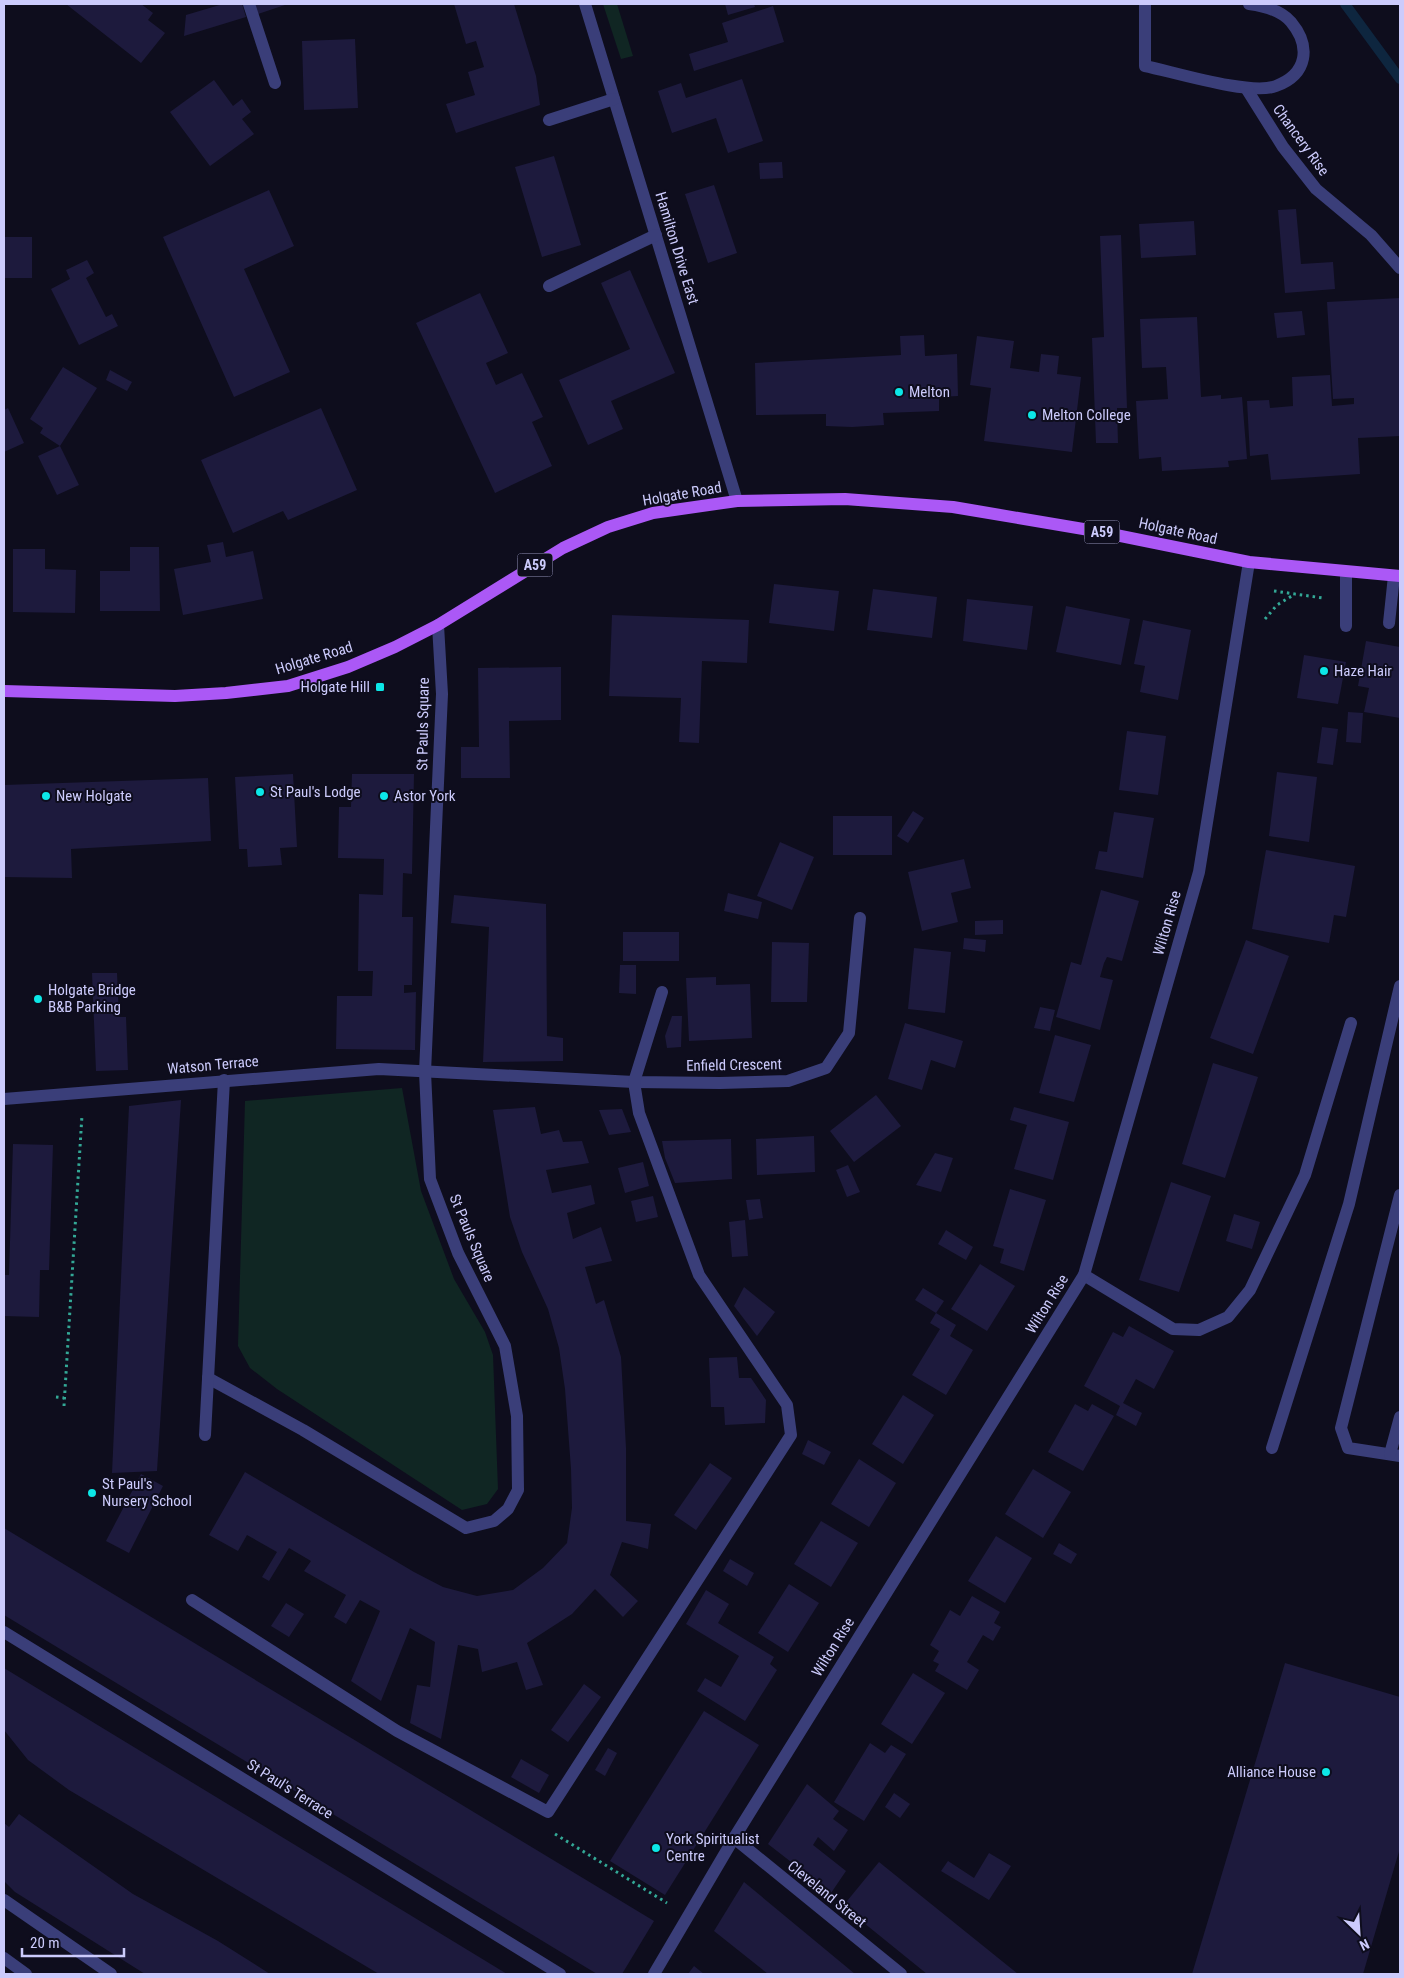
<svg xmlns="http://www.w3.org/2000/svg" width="1404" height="1978" viewBox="0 0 1404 1978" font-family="'Roboto Condensed',sans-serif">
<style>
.green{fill:#102623}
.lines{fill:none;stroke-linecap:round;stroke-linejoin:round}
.stream{stroke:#0e263f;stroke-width:10}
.building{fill:#1d1a3d}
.path{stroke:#33a896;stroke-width:3;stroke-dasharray:2.5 4;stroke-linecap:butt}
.minor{stroke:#3a3e79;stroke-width:12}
.major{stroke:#ab58f6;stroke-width:12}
.poi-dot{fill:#0ce7e7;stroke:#0e0d1d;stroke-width:2}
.labels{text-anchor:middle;stroke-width:4;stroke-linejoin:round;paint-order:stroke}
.shield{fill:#0e0d1d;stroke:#9392b9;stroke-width:1}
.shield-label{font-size:14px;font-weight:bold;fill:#cccbfc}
.street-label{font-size:15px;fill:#cccbfc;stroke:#0e0d1d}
.poi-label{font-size:15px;fill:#cccbfc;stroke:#0e0d1d;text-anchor:start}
</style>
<rect width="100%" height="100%" fill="#0e0d1d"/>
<g class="green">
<path d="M603,4H617L633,56L621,59Z"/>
<path d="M402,1088L421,1191L454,1279L485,1332L493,1355L498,1489L487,1504L462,1510L277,1389L250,1368L238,1346L245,1101Z"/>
</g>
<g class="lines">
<path class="stream" d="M1345,4L1400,79"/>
</g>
<g class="building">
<path d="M66,4H141L153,13L148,20L165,33L141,63Z"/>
<path d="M223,4H242L246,17L184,36L186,15Z"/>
<path d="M255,4H288L258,14Z"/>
<path d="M454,4H514L536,76L540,105L456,133L446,104L475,95L468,72L484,67L476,41L466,44Z"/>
<path d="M725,4H754L755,7L728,15Z"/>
<path d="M773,6L784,42L694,71L689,54L728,42L722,23Z"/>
<path d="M355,39L358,108L304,110L302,41Z"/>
<path d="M742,79L763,141L728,153L716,118L672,133L658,91L681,83L686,98Z"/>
<path d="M214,80L233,106L242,99L251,112L242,119L254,134L210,166L170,112Z"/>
<path d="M554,156L581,245L542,257L515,167Z"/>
<path d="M782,162L783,178L760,179L759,163Z"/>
<path d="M714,185L737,253L708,263L685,194Z"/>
<path d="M269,190L294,246L244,269L290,372L234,397L163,237Z"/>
<path d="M1296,209L1301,264L1333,262L1335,289L1285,293L1278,210Z"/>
<path d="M1194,221L1196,255L1141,258L1139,224Z"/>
<path d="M1121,235L1127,408H1117L1118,443H1096L1092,338L1104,337L1100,236Z"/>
<rect x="4" y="237" width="28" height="41"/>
<path d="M87,260L94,273L86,278L106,317L112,314L118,326L79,345L51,289L70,279L66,270Z"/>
<path d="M630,270L675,373L611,401L623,429L588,445L559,380L630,349L601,283Z"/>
<path d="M480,293L508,353L486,363L496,385L522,373L543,417L532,422L552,466L495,493L416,323Z"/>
<path d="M1400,298V436L1358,438L1360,474L1271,480L1268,454L1250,456L1247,401L1269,400L1270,408L1293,406L1292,377L1330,375L1332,406L1354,404V398L1333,399L1327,302Z"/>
<path d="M1302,311L1305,335L1277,338L1274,313Z"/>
<path d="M1197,317L1201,397L1221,395V399L1242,397L1247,459L1228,461L1229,467L1162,471L1161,457L1139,459L1136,401L1168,399L1166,367L1142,368L1140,319Z"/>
<path d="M924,335L925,356L957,354L958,396L939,397V411L883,413L884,425L852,427L826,426V414L756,415L755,363L901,355L900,336Z"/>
<path d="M977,336L1014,341L1010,368L1039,372L1041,354L1059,356L1057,374L1081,377L1072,452L984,441L991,388L970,385Z"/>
<path d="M63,367L97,388L60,446L40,433L43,428L30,419Z"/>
<path d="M110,370L132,382L127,391L106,380Z"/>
<path d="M8,408L24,443L4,452V410Z"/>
<path d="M321,408L357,490L288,520L283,511L233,533L201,460Z"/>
<path d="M60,446L79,485L57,495L38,456Z"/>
<path d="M223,542L226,557L253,551L263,599L183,615L174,569L211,562L207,545Z"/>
<path d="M130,547H159L160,611H100V571H130Z"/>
<path d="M13,549H45V569L76,570L75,613L13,612Z"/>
<path d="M774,584L839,591L834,631L769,623Z"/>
<path d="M873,589L937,597L932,638L867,630Z"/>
<path d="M967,599L1033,606L1027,650L963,641Z"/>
<path d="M1066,606L1130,619L1121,665L1056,652Z"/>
<path d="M612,615L749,620L747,663L702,661L699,743L679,742L681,698L609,696Z"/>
<path d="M1143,620L1191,630L1178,700L1140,692L1145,666L1134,664Z"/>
<path d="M1366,641L1400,647V718L1364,712L1369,688L1358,686Z"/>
<path d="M1304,655L1346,662L1338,704L1297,698Z"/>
<path d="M561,667V720L509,721L510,778H461V747H479L478,668Z"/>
<path d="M1348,712L1363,713L1361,743L1346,742Z"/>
<path d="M1322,727L1338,729L1333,765L1317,763Z"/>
<path d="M1127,731L1166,736L1158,795L1119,790Z"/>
<path d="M1277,772L1317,777L1309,842L1269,836Z"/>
<path d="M293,774L297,847L280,848L282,865L248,867L247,849H239L235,777Z"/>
<path d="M352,774H414L412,874L403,873L402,917H413L412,985H404V993L416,992L415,1050L336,1049L337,996H372L373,971H358L359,894L383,895L384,859L338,858L339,807H351Z"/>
<path d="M208,778L211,841L71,849L72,878L4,877V785Z"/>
<path d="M913,811L924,818L908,843L897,836Z"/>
<path d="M1114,812L1154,818L1143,878L1095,869L1099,851L1107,852Z"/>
<rect x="833" y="816" width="59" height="39"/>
<path d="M780,842L814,857L792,910L757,896Z"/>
<path d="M1266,850L1355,866L1346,917L1334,915L1329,943L1252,929Z"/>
<path d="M964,859L971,888L951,893L958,922L922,931L908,872Z"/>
<path d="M1101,890L1139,901L1122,961L1107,957L1104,963L1100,977L1113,980L1100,1030L1056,1017L1071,962L1081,965Z"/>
<path d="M728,893L762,902L758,919L724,911Z"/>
<path d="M454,895L546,904L547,1036L563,1038V1061L483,1062L489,927L451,923Z"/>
<path d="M1003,920V934L975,935V921Z"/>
<rect x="623" y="932" width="56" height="29"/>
<path d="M964,938L986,940L985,952L963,949Z"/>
<path d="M1246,940L1289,956L1253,1054L1210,1038Z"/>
<path d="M772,942L809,943L807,1002H771Z"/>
<path d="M914,948L951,952L945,1013L908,1009Z"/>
<path d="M620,965H636V994L619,993Z"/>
<path d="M92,973H117L119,1017H126L128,1070L96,1071Z"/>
<path d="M716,977V985L750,984L752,1038L689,1041L686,978Z"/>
<path d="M1040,1007L1055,1010L1050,1031L1034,1028Z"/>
<path d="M672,1016H682L681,1047L667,1048L665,1036Z"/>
<path d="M905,1023L963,1041L955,1068L931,1060L922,1090L888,1079Z"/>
<path d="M1055,1035L1091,1045L1074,1102L1039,1093Z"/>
<path d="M1213,1063L1258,1077L1225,1178L1182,1164Z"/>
<path d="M876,1095L901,1126L854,1162L830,1131Z"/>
<path d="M181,1100L157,1471L112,1473L129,1106Z"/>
<path d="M535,1107L541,1134L559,1130L563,1142L582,1141L589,1163L546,1170L552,1193L591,1185L595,1204L567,1213L573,1239L601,1227L612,1261L585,1267L596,1304L604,1300L621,1357L626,1448V1521L651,1524L648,1549L622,1542L610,1575L638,1601L623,1617L595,1589L572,1614L527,1643L543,1685L526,1690L517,1662L482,1672L478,1649L458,1645L441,1739L410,1723L417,1685L430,1687L435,1642L410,1628L381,1701L351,1681L380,1611L360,1600L346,1624L334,1617L346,1595L304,1571L311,1561L289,1548L269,1581L262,1577L277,1552L247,1535L238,1551L209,1535L245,1472L414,1572L443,1587L477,1596L513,1590L543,1568L567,1543L572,1508L571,1469L565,1389L559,1348L548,1309L522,1252L510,1217L493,1110Z"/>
<path d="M1014,1107L1069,1122L1053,1180L1014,1169L1027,1125L1010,1120Z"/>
<path d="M622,1109L631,1132L609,1135L599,1110Z"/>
<path d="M814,1136L815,1172L757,1175L756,1139Z"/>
<path d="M731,1139L732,1179L675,1183L665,1158L662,1141Z"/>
<path d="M13,1144L53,1145L49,1270H40L39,1317L4,1316V1275H9Z"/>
<path d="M935,1153L953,1158L941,1192L916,1185Z"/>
<path d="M643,1162L649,1186L625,1193L618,1168Z"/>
<path d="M848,1165L860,1192L847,1197L836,1170Z"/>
<path d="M1171,1182L1211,1196L1179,1292L1139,1280Z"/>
<path d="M1010,1189L1046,1200L1024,1271L1000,1263L1004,1249L993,1246Z"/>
<path d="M653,1196L658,1217L636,1222L631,1201Z"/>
<path d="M760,1199L763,1218L749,1220L746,1200Z"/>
<path d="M1234,1214L1260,1222L1252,1249L1226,1241Z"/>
<path d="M745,1220L748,1256L732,1257L729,1222Z"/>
<path d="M946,1230L973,1247L966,1260L938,1244Z"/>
<path d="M980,1264L1015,1286L987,1331L951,1309Z"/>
<path d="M744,1287L775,1312L757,1336L734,1306Z"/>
<path d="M923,1288L944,1301L936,1313L915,1300Z"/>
<path d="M936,1313L956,1325L950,1336L973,1350L946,1395L912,1375L940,1329L930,1323Z"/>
<path d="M1129,1326L1174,1351L1154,1389L1136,1379L1123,1403L1142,1413L1136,1426L1116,1415L1120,1406L1084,1386L1113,1332L1123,1337Z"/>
<path d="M737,1357L739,1378H751L766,1400L765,1423L725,1425L724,1407H711L709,1358Z"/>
<path d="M903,1395L934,1415L903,1464L872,1444Z"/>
<path d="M1075,1404L1088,1411L1092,1404L1114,1416L1083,1471L1048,1452Z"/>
<path d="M808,1440L831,1452L824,1465L802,1454Z"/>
<path d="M859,1459L896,1483L869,1527L831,1504Z"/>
<path d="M710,1463L732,1478L696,1530L674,1515Z"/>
<path d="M1033,1469L1071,1492L1043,1538L1005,1514Z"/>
<path d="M141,1474L163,1486L129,1553L106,1541Z"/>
<path d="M821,1521L858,1543L831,1587L794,1564Z"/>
<path d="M4,1528L654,1921L622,1974H597L4,1615Z"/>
<path d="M996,1536L1032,1558L1005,1603L968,1581Z"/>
<path d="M1059,1543L1077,1554L1071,1564L1053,1554Z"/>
<path d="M730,1559L754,1573L747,1586L723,1571Z"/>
<path d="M789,1584L819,1603L788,1652L758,1633Z"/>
<path d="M706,1590L729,1604L718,1623L774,1657L770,1664L777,1670L745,1721L697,1691L705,1678L721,1687L739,1656L686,1624Z"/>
<path d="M972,1596L1000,1612L994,1623L1001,1627L993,1641L983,1635L967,1662L979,1670L967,1690L935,1671L939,1664L933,1661L939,1651L930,1645L950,1610L960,1616Z"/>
<path d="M286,1603L304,1614L289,1637L271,1626Z"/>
<path d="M1285,1663L1400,1697V1848L1363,1974H1192Z"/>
<path d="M4,1668L45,1693L507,1974H379L69,1790L28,1760L4,1730Z"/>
<path d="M913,1673L945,1693L912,1744L881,1724Z"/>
<path d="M584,1684L601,1697L568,1742L551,1730Z"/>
<path d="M704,1711L759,1745L665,1895L610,1861Z"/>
<path d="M870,1743L885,1753L891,1745L906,1754L864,1821L834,1802Z"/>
<path d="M608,1748L617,1753L605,1776L595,1770Z"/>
<path d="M521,1759L549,1775L539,1793L511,1777Z"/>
<path d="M807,1784L839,1811L833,1819L848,1830L834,1851L818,1837L813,1845L846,1871L831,1893L768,1844Z"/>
<path d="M894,1793L910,1804L900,1818L885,1807Z"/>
<path d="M19,1814L133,1894L218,1941L270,1974H145L15,1892L4,1881V1823L9,1827Z"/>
<path d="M989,1853L1011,1866L989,1900L941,1871L948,1861L974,1878Z"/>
<path d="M879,1862L1018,1974H927L843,1906Z"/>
<path d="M744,1882L855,1974H768L714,1931Z"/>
<path d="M694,1966L704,1974H688Z"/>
</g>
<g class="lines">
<g class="path">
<path d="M1274,591L1323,598"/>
<path d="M1265,619L1277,605L1295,594"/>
<path d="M56,1397L64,1398"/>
<path d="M64,1406L82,1115"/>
<path d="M555,1834L667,1903"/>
</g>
<g class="minor">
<path d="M249,4L275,83"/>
<path d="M585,4L737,501"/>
<path d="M1145,4V66C1174,72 1251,96 1276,86C1308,74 1311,46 1291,22C1281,10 1264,6 1249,4"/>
<path d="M1246,88L1283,147L1316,189L1371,235L1400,268"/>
<path d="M549,120L614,99"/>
<path d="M549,286L656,235"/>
<path d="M1389,623L1394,576"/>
<path d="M1346,626V572"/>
<path d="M4,1099L379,1069L634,1082L720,1083L788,1081L826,1068L849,1033L860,918"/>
<path d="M1400,1195L1341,1428L1348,1448L1400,1456"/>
<path d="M1084,1275L1173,1329L1199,1330L1228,1317L1250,1290L1305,1175L1351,1023"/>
<path d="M208,1378L303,1430L466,1528L494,1521L508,1509L518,1490L517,1416L505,1346L458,1253L430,1179L425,1072L442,694L438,625"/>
<path d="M205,1435L224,1080"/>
<path d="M1272,1448L1349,1204L1400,986"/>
<path d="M1390,1454L1400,1417"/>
<path d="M192,1600L397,1731L548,1812L791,1435L787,1405L699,1275L639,1113L634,1082L662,992"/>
<path d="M4,1632L560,1974"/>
<path d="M734,1838L901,1974"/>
<path d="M4,1900L111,1974"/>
<path d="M4,1958L26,1974"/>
<path d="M654,1974L734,1838L1084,1275L1199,872L1249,562"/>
</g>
<path class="major" d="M4,691L175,696L226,693L288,686L348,667L395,647L438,625L563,548L608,527L653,513L737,501L845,499L953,507L1101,532L1249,562L1400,576"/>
</g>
<g class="poi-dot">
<circle cx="899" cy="392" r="5"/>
<circle cx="1032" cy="415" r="5"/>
<circle cx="1324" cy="671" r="5"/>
<rect x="375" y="682" width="10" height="10" rx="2.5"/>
<circle cx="260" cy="792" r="5"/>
<circle cx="46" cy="796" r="5"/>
<circle cx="384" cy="796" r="5"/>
<circle cx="38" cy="999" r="5"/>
<circle cx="92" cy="1493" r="5"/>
<circle cx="1326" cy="1772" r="5"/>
<circle cx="656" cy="1848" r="5"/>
</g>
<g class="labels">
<g class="shield">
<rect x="1084.5" y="520.5" width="35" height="23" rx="4"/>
<rect x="517.5" y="553.5" width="35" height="23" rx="4"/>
</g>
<g class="shield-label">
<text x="1102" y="537">A59</text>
<text x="535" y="570">A59</text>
</g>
<g class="street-label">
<text transform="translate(1301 140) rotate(54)" y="5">Chancery Rise</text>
<text transform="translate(677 248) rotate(73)" y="5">Hamilton Drive East</text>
<text transform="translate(682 494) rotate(-10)" y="5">Holgate Road</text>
<text transform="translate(1178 531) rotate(12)" y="5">Holgate Road</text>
<text transform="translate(314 658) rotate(-17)" y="5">Holgate Road</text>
<text transform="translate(423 724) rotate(-89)" y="5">St Pauls Square</text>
<text transform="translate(1167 923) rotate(-74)" y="5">Wilton Rise</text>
<text transform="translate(213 1065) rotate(-5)" y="5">Watson Terrace</text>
<text transform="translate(734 1065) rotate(-1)" y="5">Enfield Crescent</text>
<text transform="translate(472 1238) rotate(67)" y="5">St Pauls Square</text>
<text transform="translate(1047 1304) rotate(-58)" y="5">Wilton Rise</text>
<text transform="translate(833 1647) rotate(-58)" y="5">Wilton Rise</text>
<text transform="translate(290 1789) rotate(32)" y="5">St Paul's Terrace</text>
<text transform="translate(827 1894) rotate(39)" y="5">Cleveland Street</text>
</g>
<g class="poi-label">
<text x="909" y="397">Melton</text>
<text x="1042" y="420">Melton College</text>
<text x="1334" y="676">Haze Hair</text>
<text x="370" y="692" text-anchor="end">Holgate Hill</text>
<text x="270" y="797">St Paul's Lodge</text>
<text x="56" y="801">New Holgate</text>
<text x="394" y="801">Astor York</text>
<text x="48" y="995">Holgate Bridge<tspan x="48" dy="17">B&amp;B Parking</tspan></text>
<text x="102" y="1489">St Paul's<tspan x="102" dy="17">Nursery School</tspan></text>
<text x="1316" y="1777" text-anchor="end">Alliance House</text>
<text x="666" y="1844">York Spiritualist<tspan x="666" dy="17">Centre</tspan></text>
</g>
</g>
<rect width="1404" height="1978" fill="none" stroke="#cccbfc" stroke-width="10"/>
<g transform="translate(1359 1933) rotate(155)" stroke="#0e0d1d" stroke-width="4" paint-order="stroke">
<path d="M0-4L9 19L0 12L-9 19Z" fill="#cccbfc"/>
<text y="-8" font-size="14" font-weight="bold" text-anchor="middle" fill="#cccbfc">N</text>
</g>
<path d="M22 1948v8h102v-8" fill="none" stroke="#cccbfc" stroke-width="2.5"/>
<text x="30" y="1948" font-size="15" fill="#cccbfc" stroke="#0e0d1d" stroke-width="4" paint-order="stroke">20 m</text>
</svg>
